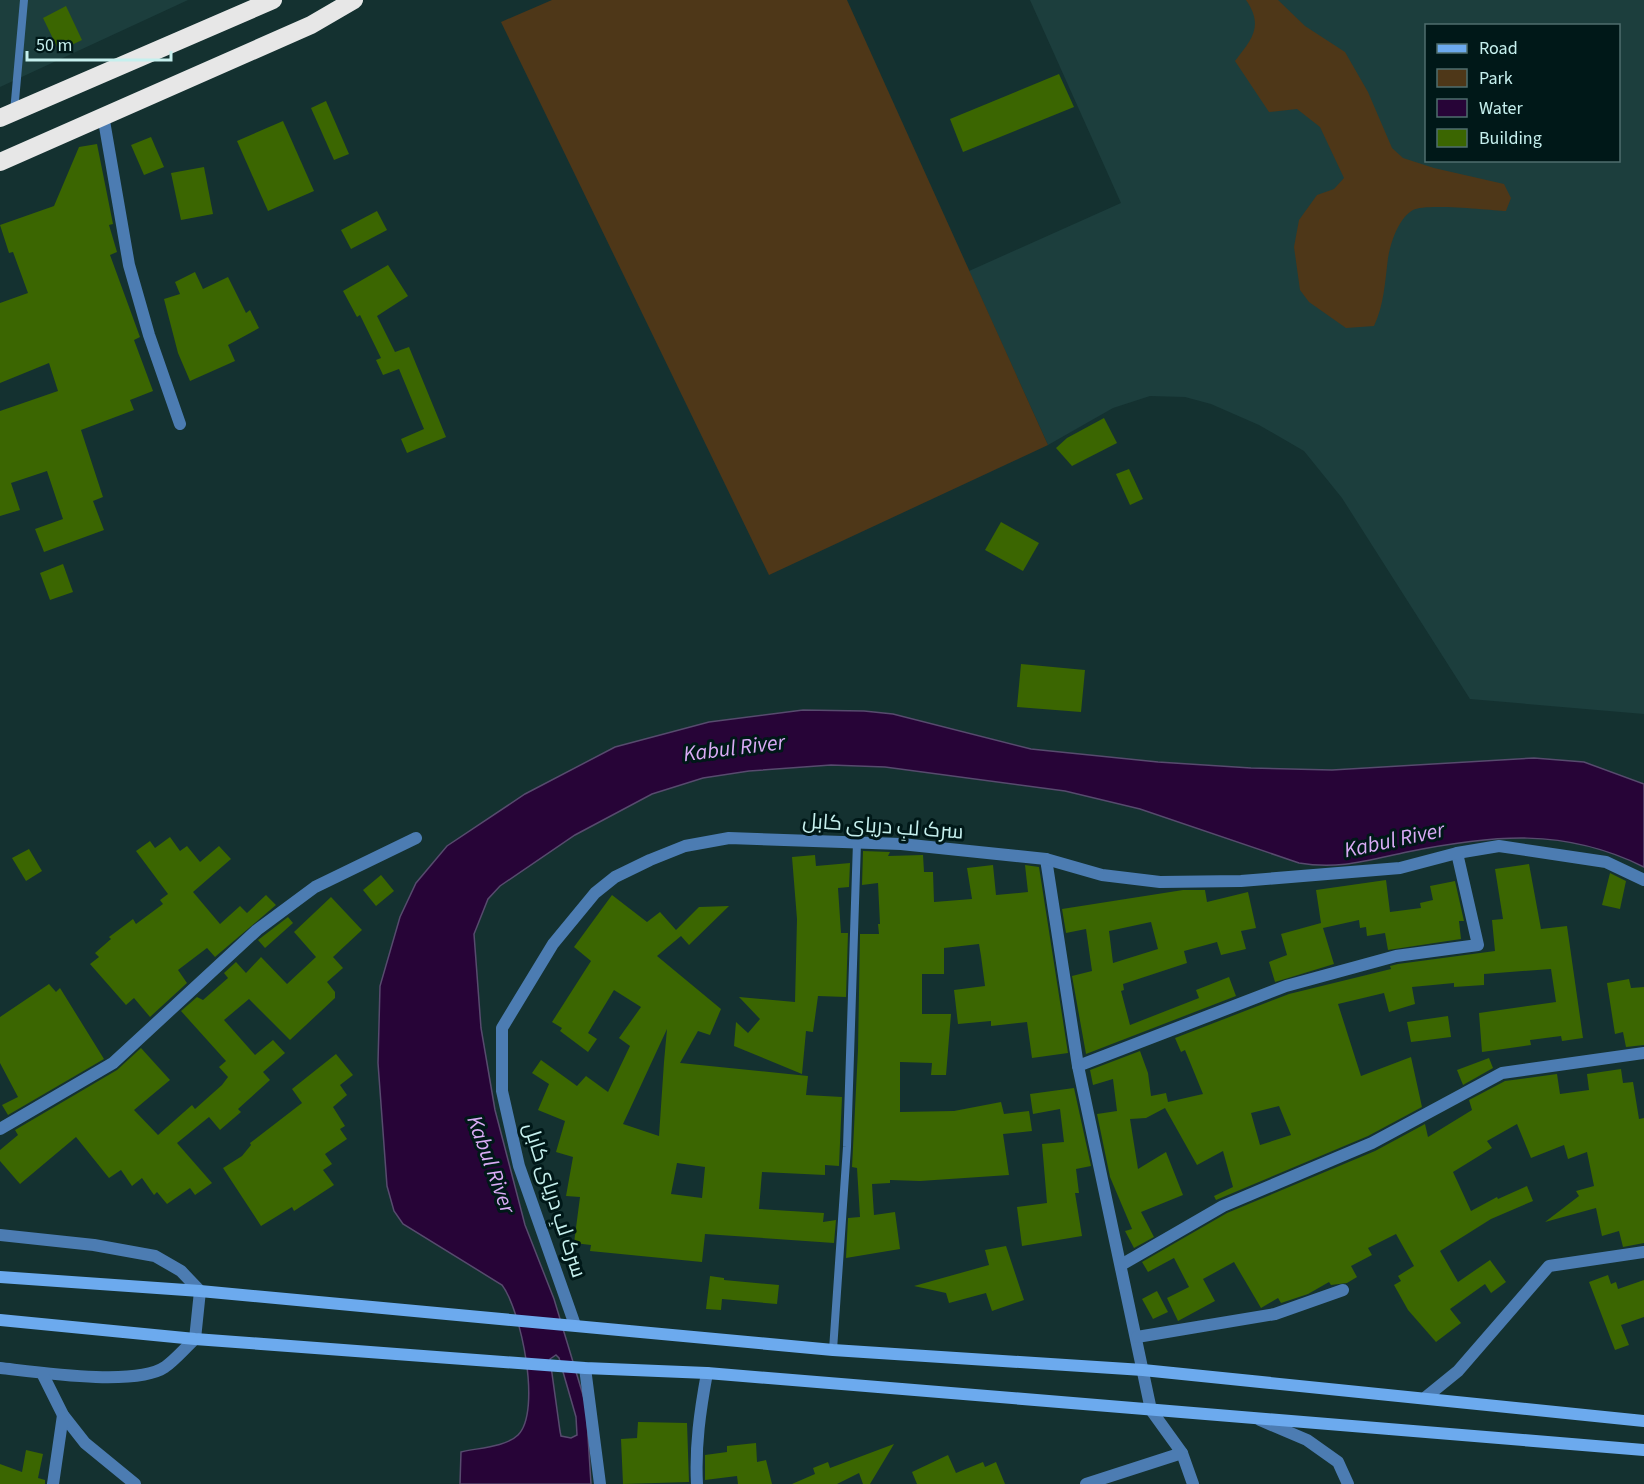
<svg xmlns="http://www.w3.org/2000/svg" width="1644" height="1484" viewBox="0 0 1644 1484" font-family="'Source Sans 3',Cairo,sans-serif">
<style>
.built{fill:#1c3e3d;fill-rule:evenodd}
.green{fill:#4e3718}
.water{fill:#270437;stroke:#574b6e;stroke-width:1.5;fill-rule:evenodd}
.building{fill:#3b6601;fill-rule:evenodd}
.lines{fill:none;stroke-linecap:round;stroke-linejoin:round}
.lane{stroke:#4c7cb2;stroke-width:8}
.street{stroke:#4c7cb2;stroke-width:12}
.secondary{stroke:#6caaee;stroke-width:12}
.highway{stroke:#e7e7e7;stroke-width:18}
.labels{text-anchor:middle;stroke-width:6;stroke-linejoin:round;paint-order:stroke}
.street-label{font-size:21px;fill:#c6f0ee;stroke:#001818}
.water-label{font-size:22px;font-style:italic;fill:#d9abf5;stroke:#001818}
</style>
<rect width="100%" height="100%" fill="#143130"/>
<g class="built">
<path d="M0,0H188L0,87Z"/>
<path d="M1030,0H1644V714L1470,699L1342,498L1304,451L1259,425L1211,404L1185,397L1150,396L1113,408L1048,445L969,271L1121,203ZM1426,26H1618V160H1426Z"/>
</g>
<g class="green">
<path d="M552,0H847L1048,445L769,575L501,22Z"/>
<path d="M1246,0H1278L1305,26L1345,52L1368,92L1392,148L1403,158L1434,168L1504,184L1511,198L1506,211C1489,210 1425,203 1413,210C1398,219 1391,242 1388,258C1385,282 1384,305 1374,326L1346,328L1309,302L1300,290L1294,247L1299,220L1317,195L1334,189L1344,178L1320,127L1297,109L1269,112L1235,61C1252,39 1264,26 1246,0Z"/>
</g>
<path class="water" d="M803,710L864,711L893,714L1031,749L1158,762L1251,768L1332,770L1534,758L1584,762L1644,784V867C1564,827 1492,835 1407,852C1369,860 1339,870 1299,863L1140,809L1065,791L885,767L831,765L749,771L703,778L652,794L575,835L500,886L488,899L474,934L481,1028L495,1110L525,1225L554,1299L586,1405L591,1484H460L461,1452C477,1448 506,1447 518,1435C542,1411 521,1310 502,1285L403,1224L394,1211L387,1186L378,1063L380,986L400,917L416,883L447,846L525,794L615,747L709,722ZM556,1355L559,1358L576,1417L577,1435L571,1438L561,1436L560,1431L550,1359Z"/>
<g class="building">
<path d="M66,6L82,40L59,51L43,18Z"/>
<path d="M1059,74L1074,107L963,152L950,119Z"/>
<path d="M326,101L349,154L334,160L311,108Z"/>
<path d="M283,121L314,191L268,211L237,141Z"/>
<path d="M151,137L164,167L144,175L131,145Z"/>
<path d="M97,144L113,224L109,225L117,252L110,255L140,337L134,340L153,391L130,400L134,410L81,430L103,497L93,501L104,530L44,552L35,529L63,519L47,471L11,483L20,510L0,516V411L58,391L49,363L0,383V303L28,293L13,252L9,253L0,225L54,206L79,147Z"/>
<path d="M204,167L213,214L181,220L171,173Z"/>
<path d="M377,211L387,230L351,249L341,230Z"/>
<path d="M388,265L408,296L377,316L395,352L409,347L446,437L407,453L401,439L424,429L399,369L383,375L376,360L381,358L360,315L357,317L343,291Z"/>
<path d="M195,272L203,289L228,277L246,313L250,310L259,328L228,345L235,361L190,381L178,353L164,299L180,294L175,282Z"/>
<path d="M1104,418L1117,443L1072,466L1056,448L1067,438Z"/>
<path d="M1129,469L1143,499L1130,505L1116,474Z"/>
<path d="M1001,522L1039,543L1023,571L985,550Z"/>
<path d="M63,564L73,592L50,600L40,573Z"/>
<path d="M1021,664L1085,670L1081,712L1017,707Z"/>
<path d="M170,837L180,851L187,846L200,862L219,846L231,859L193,892L220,924L240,906L247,913L266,895L276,905L215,957L207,948L178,970L187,983L150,1017L134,998L126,1005L90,964L99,957L95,953L111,939L109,937L133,919L136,924L163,904L160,900L168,894L136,851L150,841L155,848Z"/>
<path d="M29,849L42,871L26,881L12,858Z"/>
<path d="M863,851L890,852L888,856L923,855L924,872H933L934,902L972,899L967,868L993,865L996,895L1028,892L1025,865L1039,867L1068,1053L1032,1058L1027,1022L991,1026V1021L958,1024L954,990L985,986L981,956L979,944L944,948V974H922V1014H951L946,1075H931L932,1063L900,1062V1112L954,1111L1001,1102L1004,1114L1029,1111L1032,1131L1003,1134L1009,1175L920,1181L890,1180V1183L872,1184L874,1215L895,1212L900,1249L846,1258L848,1218L860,1217L857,1168L852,1167L858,1050L860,934H879L878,924H880L878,883L862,885Z"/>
<path d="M815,855L816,866L850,863L849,887L838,888L841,933H848L846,997L818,996L813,1032L806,1031L802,1074L734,1046L736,1022L748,1033L760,1019L739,997L795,1002L797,919L792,857Z"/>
<path d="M1529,864L1541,929L1567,926L1583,1038L1562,1041L1561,1036L1530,1040L1531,1045L1482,1052L1479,1013L1556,1002L1551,969L1484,974V985L1454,987V983L1412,987L1415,1004L1389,1012L1384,993L1338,1004L1361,1076L1411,1057L1422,1107L1368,1136L1216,1200L1214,1196L1233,1187L1223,1151L1197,1165L1165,1108L1146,1118L1130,1119L1138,1169L1166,1152L1183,1195L1141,1212L1154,1237L1134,1248L1125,1231L1132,1229L1110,1177L1097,1114L1117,1111L1113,1079L1093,1085L1090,1070L1140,1051L1148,1073L1151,1096L1166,1093L1168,1102L1203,1094L1185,1050L1181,1052L1175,1038L1289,994L1391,969L1390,966L1398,964L1495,951L1492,920L1503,919L1495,869ZM1279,1106L1291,1135L1260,1145L1251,1113Z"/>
<path d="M1610,873L1626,881L1620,909L1602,905Z"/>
<path d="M381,875L394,891L376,906L363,890Z"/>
<path d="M1386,880L1390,912L1421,908L1420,903L1433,900L1430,886L1455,881L1464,921H1459L1461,939L1388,950L1385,933L1367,936L1366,927L1360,928L1359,920L1323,928L1334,964L1275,982L1269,962L1287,955L1281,934L1321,923L1316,890Z"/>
<path d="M1183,890H1205L1207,902L1248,892L1256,928L1241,931L1246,949L1221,955L1217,942L1184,951L1187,963L1123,984L1124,990L1121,991L1130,1025L1199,998L1196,990L1229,977L1236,996L1086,1054L1072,976L1092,971L1086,929L1066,933L1062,909ZM1151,922L1158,949L1113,963L1109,931Z"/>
<path d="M612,895L647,922L660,912L676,930L699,907L729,906L689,945L681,936L657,956L721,1009L710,1035L698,1031L680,1063L808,1076L806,1095L842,1097L839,1166L825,1165V1175L762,1172L759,1209L824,1213L823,1222L836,1220L834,1243L705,1234L702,1262L590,1251L591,1245L574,1243L580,1197L566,1196L573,1157L556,1152L565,1121L538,1110L549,1084L532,1073L541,1060L577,1086L586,1076L608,1092L630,1046L619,1038L641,1007L614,990L588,1033L597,1039L588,1052L560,1031L562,1028L552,1022L591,961L574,947ZM667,1029L664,1062L659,1136L623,1124ZM677,1163L705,1167L702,1198L671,1194Z"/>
<path d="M331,897L362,930L333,957L343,968L327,982L335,992V998L290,1040L249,999L224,1020L255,1055L273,1040L285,1053L263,1072L270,1080L238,1109L241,1112L220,1130L209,1117L177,1143L212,1183L195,1195L190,1188L167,1204L157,1192L154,1195L142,1178L132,1186L121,1170L109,1178L76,1137L20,1184L0,1161V1150L18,1135L15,1130L117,1070L141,1048L170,1080L134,1110L158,1135L192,1105L195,1109L222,1085L228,1077L219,1067L226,1061L181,1011L197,997L203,1000L228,978L224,973L236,962L246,973L261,957L287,984L316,957L294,932Z"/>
<path d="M288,917L293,923L265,948L258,940Z"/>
<path d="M1629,979L1631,988L1644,987V1045L1626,1047L1623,1032L1615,1034L1607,983Z"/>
<path d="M49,984L56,992L60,988L104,1059L8,1115L2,1105L18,1097L0,1063V1017Z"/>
<path d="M1448,1016L1451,1037L1411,1042L1407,1022Z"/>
<path d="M336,1054L353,1075L340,1085L347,1095L333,1107L345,1126L340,1129L347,1139L325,1154L332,1164L323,1170L334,1185L294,1211L292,1207L261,1226L223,1168L242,1156L251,1145L250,1143L302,1103L292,1089Z"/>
<path d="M1489,1058L1493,1068L1463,1085L1457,1070Z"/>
<path d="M1621,1069L1623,1083L1633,1082L1639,1119L1644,1118V1243L1623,1247L1619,1231L1602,1236L1596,1208L1545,1222L1579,1196L1576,1191L1594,1186L1587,1152L1568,1159L1564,1145L1531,1158L1517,1124L1487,1141L1492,1148L1453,1172L1471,1211L1497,1197L1498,1199L1527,1186L1533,1201L1491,1219L1440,1251L1458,1282L1490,1260L1506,1282L1491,1293L1485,1284L1450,1309L1461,1323L1436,1342L1408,1310L1394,1285L1401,1281L1398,1276L1414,1266L1396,1234L1368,1248L1372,1255L1351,1266L1357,1277L1347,1283L1331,1285L1329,1282L1308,1294L1281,1303L1278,1298L1261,1308L1234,1262L1203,1279L1215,1301L1178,1321L1167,1298L1189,1287L1174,1258L1148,1272L1142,1262L1227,1213L1375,1151L1425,1124L1428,1137L1472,1110L1469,1100L1505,1081L1557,1074L1560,1094L1589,1090L1587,1074Z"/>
<path d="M1074,1088L1091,1166L1076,1169L1079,1193H1075L1082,1236L1022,1246L1017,1207L1047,1203L1042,1144L1064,1142L1060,1109L1033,1114L1030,1094Z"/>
<path d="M1006,1246L1024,1300L992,1311L986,1293L949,1303L946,1293L914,1286L989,1265L985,1250Z"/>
<path d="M1608,1275L1611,1284L1616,1282L1618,1289L1644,1280V1317L1621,1325L1629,1345L1615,1350L1589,1282Z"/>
<path d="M710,1276L724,1278V1280L779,1285L777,1304L722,1299L721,1310L706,1309Z"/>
<path d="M1157,1291L1168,1312L1153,1319L1142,1299Z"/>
<path d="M638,1422L687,1423L689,1482L623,1484L621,1439L637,1438Z"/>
<path d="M756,1443L757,1462L766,1460L772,1484H738L737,1476L705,1480V1455L727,1452V1446Z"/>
<path d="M894,1444L870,1484H863L859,1473L837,1484H792L815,1474L813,1468L828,1462L830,1468Z"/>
<path d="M26,1450L43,1454L38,1478L45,1480V1484H0V1464L22,1472Z"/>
<path d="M948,1455L956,1473L983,1462L985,1467L996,1462L1005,1484H917L912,1472Z"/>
</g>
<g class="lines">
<g class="lane">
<path d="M14,112L24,0"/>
<path d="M833,1350L847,1147L857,842"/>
</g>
<g class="street">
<path d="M103,115L129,265L149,335L180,424"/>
<path d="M1046,859L1078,1066L1151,1410L1182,1453L1193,1484"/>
<path d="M1078,1066L1286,986L1396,956L1478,945L1457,853"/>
<path d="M0,1129L113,1063L257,930L315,887L416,838"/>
<path d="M0,1235L94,1245L155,1256L181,1271L200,1291L195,1339C185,1348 176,1359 165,1367C136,1387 36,1372 0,1368"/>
<path d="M1121,1265L1223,1206L1372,1143L1502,1073L1644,1053"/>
<path d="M575,1325L519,1166L502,1091V1028L553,944L595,893L615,877L650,860L685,846L729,838L901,844L1046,859L1102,875L1160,882L1241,881L1400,868L1457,853L1499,846L1606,862L1644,880"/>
<path d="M1137,1337L1275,1314L1343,1290"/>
<path d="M585,1368L600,1484"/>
<path d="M42,1373L63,1415L85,1443L135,1484"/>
<path d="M1426,1397L1458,1371L1549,1266L1644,1252"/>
<path d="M1260,1420L1307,1440L1338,1462L1348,1484"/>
<path d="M53,1484L63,1415"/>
<path d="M697,1484C695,1446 700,1411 707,1373"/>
<path d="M1086,1484L1182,1453"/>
</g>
<g class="secondary">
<path d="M0,1277L200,1291L833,1350L1143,1370L1644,1421"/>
<path d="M0,1320L195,1339L585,1368L707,1373L1644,1450"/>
</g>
<g class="highway">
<path d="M0,118L273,0"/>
<path d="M0,162L311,25L354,0"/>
</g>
</g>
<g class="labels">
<g class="street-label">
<text transform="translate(883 826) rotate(4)" y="7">سرک لبِ دریای کابل</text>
<text transform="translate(555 1200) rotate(72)" y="7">سرک لبِ دریای کابل</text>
</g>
<g class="water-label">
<text transform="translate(734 747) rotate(-7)" y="8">Kabul River</text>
<text transform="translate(1394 839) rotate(-12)" y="8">Kabul River</text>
<text transform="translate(492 1164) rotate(70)" y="8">Kabul River</text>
</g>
</g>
<rect x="1425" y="24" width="195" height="138" fill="#001818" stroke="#4f6e6e" stroke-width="1.5"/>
<rect x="1437" y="44" width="30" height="9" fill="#6caaee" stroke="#4f6e6e" stroke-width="1.5"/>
<text x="1479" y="54" font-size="18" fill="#c6f0ee">Road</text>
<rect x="1437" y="69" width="30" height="18" fill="#4e3718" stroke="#4f6e6e" stroke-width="1.5"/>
<text x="1479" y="84" font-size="18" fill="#c6f0ee">Park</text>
<rect x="1437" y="99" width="30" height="18" fill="#270437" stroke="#4f6e6e" stroke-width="1.5"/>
<text x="1479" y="114" font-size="18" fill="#c6f0ee">Water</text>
<rect x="1437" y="129" width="30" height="18" fill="#3b6601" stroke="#4f6e6e" stroke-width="1.5"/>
<text x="1479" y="144" font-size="18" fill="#c6f0ee">Building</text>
<path d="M27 51v9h144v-9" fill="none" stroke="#c6f0ee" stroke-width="3"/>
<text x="36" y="51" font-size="18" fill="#c6f0ee" stroke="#001818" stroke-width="4.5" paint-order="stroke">50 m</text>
</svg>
